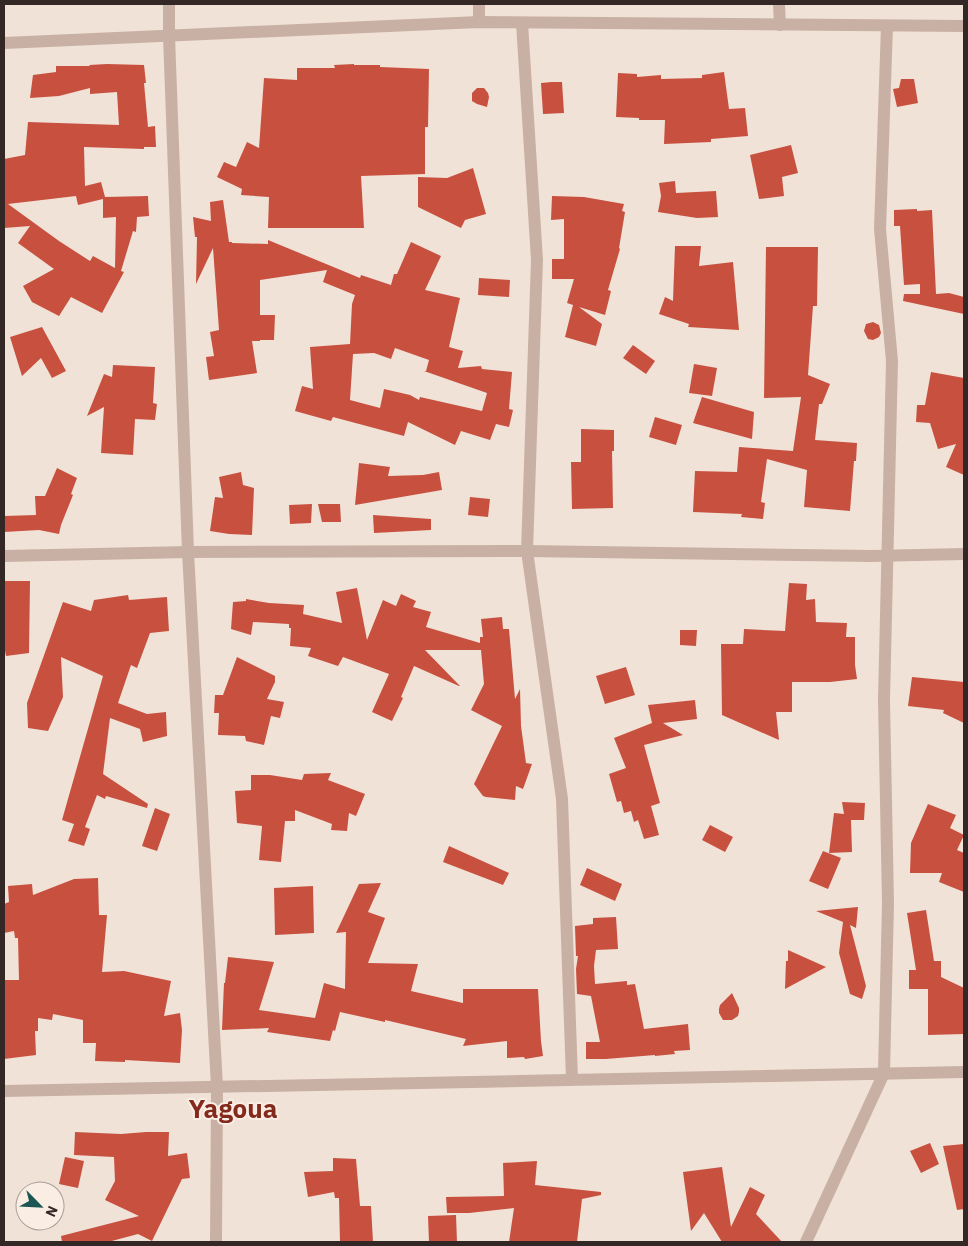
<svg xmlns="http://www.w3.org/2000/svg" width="968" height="1246" viewBox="0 0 968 1246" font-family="'IBM Plex Sans',sans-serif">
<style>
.building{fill:#c8503f;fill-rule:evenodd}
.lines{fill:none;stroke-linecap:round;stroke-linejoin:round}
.minor{stroke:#c9b0a4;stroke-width:12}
.labels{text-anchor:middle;stroke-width:4;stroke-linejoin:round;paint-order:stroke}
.town-label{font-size:26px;font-weight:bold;fill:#842a1d;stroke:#f9ede4}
</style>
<rect width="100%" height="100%" fill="#f1e2d8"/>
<g class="building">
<path d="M107,64L144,65L146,83H144L148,127L155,126L156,147H144V149L84,147L85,186L101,182L105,197L148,196L149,216L137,217L136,232L133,231L121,271L124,272L102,313L71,297L59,316L32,302L23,286L54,269L18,243L30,226L4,228V159L25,155L28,122L119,125L117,92L90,94V88L59,96L30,98L33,75L56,72V66H90L89,65ZM76,196L78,205L103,199V218L116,217L115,268L93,256L90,261L59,241L8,204Z"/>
<path d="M354,64V65H380V67L429,69L428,127H425V174L361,176L364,228H268L269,197L241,195L242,189L217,177L224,162L236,167L247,142L259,148L264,78L297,80V68H335L334,65Z"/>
<path d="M724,72L729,109L745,108L748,136L711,139V142L664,144L665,120H639V118L616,117L618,73L637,74V77L661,75V79L702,78V75Z"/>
<path d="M901,79H914L918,103L897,107L893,89L899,88Z"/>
<path d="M552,82H562L564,113L543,114L541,83Z"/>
<path d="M477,88H484L488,93L489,97L487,107L477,104L472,101V93Z"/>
<path d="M791,145L798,173L782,177L784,196L759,199L750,155Z"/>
<path d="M473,168L486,214L465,220L461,228L418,207V177L447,178Z"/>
<path d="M675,181L676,193L716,191L718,217L697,218L658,212L661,196L659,183Z"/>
<path d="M552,196L584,197L624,204L622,211L625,212L619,248L620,249L608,290L611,291L605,315L579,307L602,324L596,346L565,337L573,305L567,303L574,279H552V259H564V219L551,220Z"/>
<path d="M223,200L229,242H232V243L268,244V240L360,278L361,275L391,285L394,274H397L411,242L441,256L425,290L460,298L449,347L463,351L458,368L481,366L482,369L512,372L509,409L513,410L509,427L496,424L490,440L461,431L455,445L408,422L404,436L333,417L331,421L295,411L302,386L313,389L310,347L350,344L352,304L355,295L323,282L327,270L260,280V315H275L274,340H260V341H252L257,373L209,380L206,357L214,356L210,332L219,330L213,248L196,284L197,237H195L193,217L211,221L210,202ZM395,348L429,360L426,371H424L487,393L482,411L420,397L419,400L410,395L384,389L380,408L350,400L353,354L374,353L391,359Z"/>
<path d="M917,209V211L932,210L936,294L949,293L964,297V314L903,301L904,294H920V284L904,285L900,226H894V210Z"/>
<path d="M675,246H701L699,266L733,262L739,330L688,327L689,324L659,314L665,297L673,301Z"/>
<path d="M766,247H818L817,306H813L808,375L830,384L822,404H819L815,440L857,443L856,461H854L850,511L804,507L807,470L767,459L761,502L765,503L763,519L741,517L742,514L693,512L695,471L737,472L739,447L793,451L801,397L764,398Z"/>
<path d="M479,278L510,280L509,297L478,295Z"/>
<path d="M873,322L879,325L881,333L879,337L873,340L868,339L864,331L866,324Z"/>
<path d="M42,327L66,371L52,378L41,358L22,376L10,337Z"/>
<path d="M633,345L655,361L646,374L623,358Z"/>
<path d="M694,364L717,368L712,396L689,393Z"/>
<path d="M113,365L155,367L153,403L157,404L155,420L135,419L133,455L101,453L104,407L87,416L104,374L112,377Z"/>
<path d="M931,372L964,378V475L946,467L956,444L938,449L930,423L916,422L917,405H925Z"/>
<path d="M702,397L754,412L752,439L693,423Z"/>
<path d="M655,417L682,425L676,445L649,437Z"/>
<path d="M581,429L614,430V451H612L613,508L572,509L571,462H581Z"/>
<path d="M359,463L390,467L388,476L423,475L439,472L442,490L355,505Z"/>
<path d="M57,468L77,478L71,494L73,495L61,525L59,534L39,530L4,532V516L36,515L35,496H45Z"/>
<path d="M241,472L243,485L254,488L252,535L229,534L210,531L215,497L223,498L219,477Z"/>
<path d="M470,497L490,499L488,517L468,515Z"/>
<path d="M312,504L311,523L290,524L289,505Z"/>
<path d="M318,504H340L341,522H322Z"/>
<path d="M373,515L431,519V530L374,533Z"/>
<path d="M4,581H30L29,653L6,656L4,645Z"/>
<path d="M789,583L807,584L806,600L815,599L816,622L847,623L846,637H855V665L857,679L830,682H792V712H776L779,740L722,715L721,644H743L744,629L785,631Z"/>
<path d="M357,588L367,640L383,600L396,606L401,594L416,601L413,607L431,612L426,627L480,643V637H483L481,619L502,617L503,629H509L515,699L520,689L521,726L526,763L532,764L523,789L516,786L515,800L486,797L483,796L474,784L502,726L471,710L484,684L481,650H425L460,686H459L414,666L401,697L403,698L392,721L372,712L389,674L343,657L338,666L308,656L311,648L290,646L291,628H289V624L253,622L251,635L231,629L233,602L246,601V599L269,603L304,605L303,614L342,623L336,592Z"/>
<path d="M128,595L129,600L167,597L169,631L150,633L137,668L131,665L118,703L147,714L166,712L167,736L143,742L140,729L110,718L103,774L148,804L147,808L106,796L105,799L97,795L85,827L90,829L84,846L68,841L74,824L62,820L103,676L61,657L63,697L48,731L28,728L27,703L63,602L91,611L94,600Z"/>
<path d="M680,630H697L696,646L680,645Z"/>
<path d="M237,657L275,676V682L267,699L284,702L280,718L271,716L264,745L246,741L245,736L218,735L219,713H214L215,695H223Z"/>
<path d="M626,667L635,695L605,704L596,676Z"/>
<path d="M912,677L964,682V723L943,713L944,710L908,706Z"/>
<path d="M695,700L697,719L663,723L683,735L644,745L660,803L651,806L659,835L644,839L638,820L634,822L631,811L624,813L621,801L617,802L609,774L626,768L614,738L652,723L648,705Z"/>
<path d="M331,773L328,780L365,794L356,816L349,813L347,831L331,830L332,824L295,810V821H285L281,862L259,860L262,826L237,823L235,791L251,790V775H270L302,780L304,774Z"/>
<path d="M842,802L865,803L864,820H851L852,852L829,853L834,813L844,814Z"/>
<path d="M928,804L956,815L950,828L964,835L957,850L964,853V892L939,882L942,873H910L911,843Z"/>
<path d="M155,808L170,814L157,851L142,846Z"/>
<path d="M710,825L733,837L725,852L702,840Z"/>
<path d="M449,846L509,873L503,885L443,862Z"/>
<path d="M823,851L841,858L828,889L809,881Z"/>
<path d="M587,868L622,884L615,901L580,885Z"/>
<path d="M98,878L99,915H107L102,972L124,971L171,981L164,1016L180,1013L182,1030L180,1063L125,1060V1062L95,1061L96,1043H83V1020L53,1014L52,1020L38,1018V1031H35L36,1055L4,1059V980H19L18,938H15L14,931L4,933V904L9,902L8,886L32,884L33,895L74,879Z"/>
<path d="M381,883L368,912L385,918L368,963L418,964L411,991L463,1003V989H538L541,1041L543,1056L525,1059L524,1057L507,1058V1041L463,1046L466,1039L385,1020V1022L340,1012L335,1031L333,1030L330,1041L267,1032L269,1028L222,1030L224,983H225L228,957L274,962L259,1010L315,1018L324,983L345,989L346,932L336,933L359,884Z"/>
<path d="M313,886L314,933L275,935L274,888Z"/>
<path d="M858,907L856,928L850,925L866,986L862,999L850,994L839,953L843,922L816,911Z"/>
<path d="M926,910L934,961H941V977L964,988V1034L928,1035V989H909V970H916L907,913Z"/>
<path d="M616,917L618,949L596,950L594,966L595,984L627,981V985L635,984L644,1029L688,1024L690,1050L674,1051L675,1054L655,1056V1055L606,1059H586V1042H600L591,996L577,994L576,969L578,956H576L575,926L593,924V918Z"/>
<path d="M788,950L826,967L785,989L786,961H788Z"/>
<path d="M732,993L739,1008V1012L738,1016L732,1020H723L719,1013V1009L720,1005Z"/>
<path d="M75,1132L121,1134L146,1132H169L168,1156L187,1153L190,1178L182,1179L152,1241L138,1234L108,1242H62L61,1236L139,1216L105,1200L115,1181L114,1157L74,1155Z"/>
<path d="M930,1143L939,1164L921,1173L910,1151Z"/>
<path d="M964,1144V1209L957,1210L943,1146Z"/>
<path d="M65,1157L84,1161L78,1188L59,1184Z"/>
<path d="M333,1158L356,1159L360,1206H371L373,1242H340L339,1198H335L334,1192L308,1197L304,1172L333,1171Z"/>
<path d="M537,1161L535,1185L601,1192V1195L582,1199L577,1242H509L514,1208L469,1213H447L446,1197L504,1196L503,1163Z"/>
<path d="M722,1167L731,1227L750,1187L765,1195L756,1214L782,1242H722L704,1213L691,1231L683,1172Z"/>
<path d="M456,1215L457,1242H429L428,1216Z"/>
</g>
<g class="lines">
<g class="minor">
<path d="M169,4V36L188,552L217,1087L216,1242"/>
<path d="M479,4V22"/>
<path d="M779,4L780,25"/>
<path d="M522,23L537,260L527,551L562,799L572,1079"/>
<path d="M4,43L479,22L964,26"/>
<path d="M4,556L188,552L527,551L872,556L964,554"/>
<path d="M4,1091C324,1086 644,1078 964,1072"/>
<path d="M806,1242L884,1073L888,903L884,700L892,361L880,229L887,26"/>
</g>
</g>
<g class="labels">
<g class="town-label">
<text x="233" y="1118">Yagoua</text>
</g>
</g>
<rect width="968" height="1246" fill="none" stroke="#342826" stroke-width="10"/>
<g transform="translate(40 1206) rotate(114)"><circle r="24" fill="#f9ede4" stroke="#aa9e98"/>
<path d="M0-4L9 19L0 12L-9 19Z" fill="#1b5653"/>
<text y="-8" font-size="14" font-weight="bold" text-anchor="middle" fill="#342826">N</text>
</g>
</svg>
